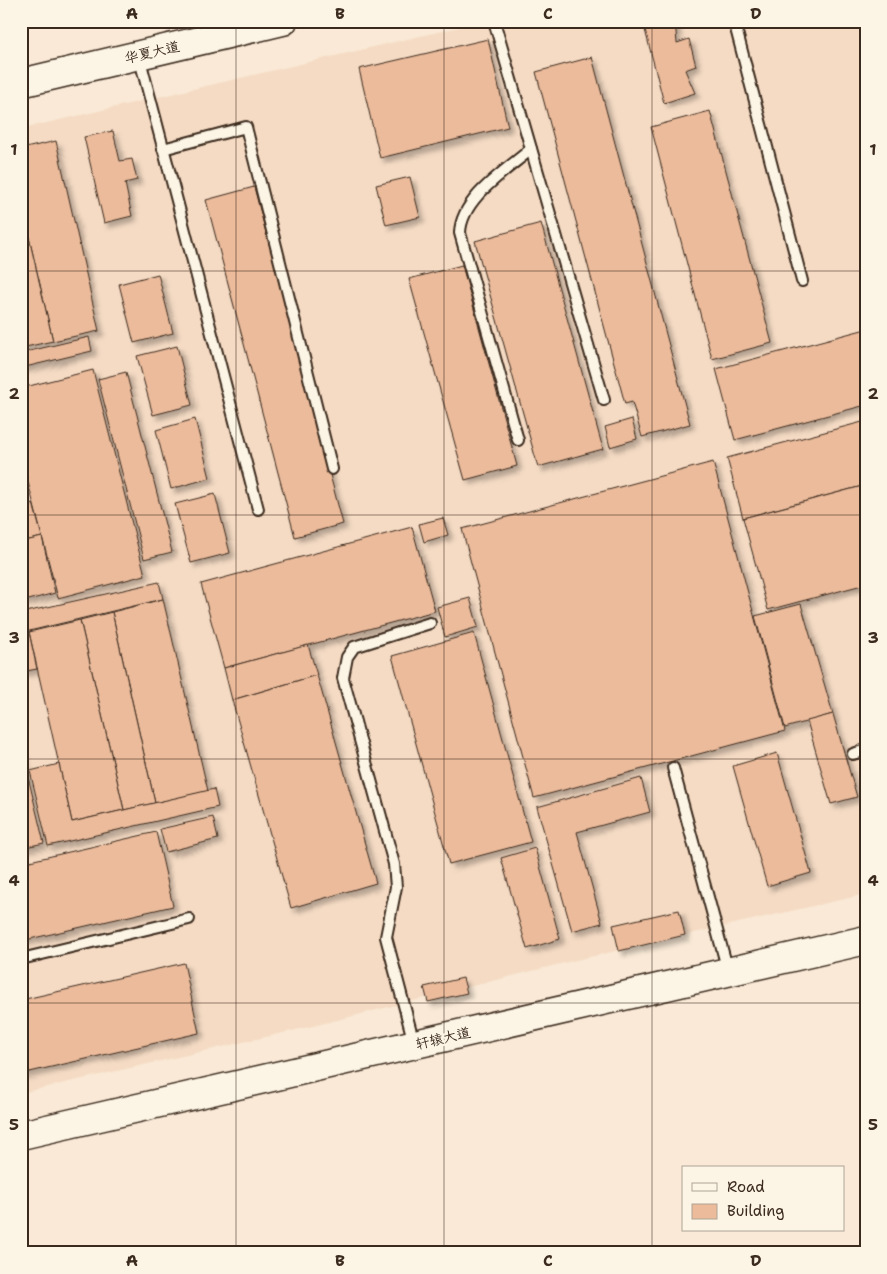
<svg xmlns="http://www.w3.org/2000/svg" width="887" height="1274" viewBox="0 0 887 1274" font-family="'Shantell Sans','LXGW WenKai TC',sans-serif">
<style>
.built{fill:#f5dbc4}
.building{fill:#ebbb9b;stroke:#3b2a1e;filter:url(#shadow)}
.lines{fill:none;stroke-linecap:round;stroke-linejoin:round}
.lane-casing{stroke:#3b2a1e;stroke-width:14}
.secondary-casing{stroke:#3b2a1e;stroke-width:31}
.lane{stroke:#fcf5e5;stroke-width:10}
.secondary{stroke:#fcf5e5;stroke-width:28}
.grid{fill:none;stroke:#3b2a1e;stroke-width:1;stroke-opacity:0.55}
.labels{text-anchor:middle;stroke-width:4.5;stroke-linejoin:round;paint-order:stroke}
.street-label{font-size:14px;fill:#3b2a1e;stroke:#fcf5e5}
.neatline{fill:none;stroke:#3b2a1e;stroke-width:2}
.grid-label{font-size:16px;text-anchor:middle;font-weight:bold;fill:#3b2a1e}
</style>
<defs>
<filter id="shadow"><feDropShadow dx="4.5" dy="4.5" stdDeviation="2.5" flood-color="#0004"/></filter>
</defs>
<rect width="100%" height="100%" fill="#f9e9d6"/>
<filter id="ink" filterUnits="userSpaceOnUse"><feTurbulence type="fractalNoise" baseFrequency=".02" numOctaves="2"/><feDisplacementMap in="SourceGraphic" scale="10" xChannelSelector="R" yChannelSelector="G"/><feConvolveMatrix kernelMatrix="1 2 1 2 8 2 1 2 1" color-interpolation-filters="sRGB"/></filter>
<g filter="url(#ink)">
<path class="built" d="M485,21H866V894L576,960L313,1026L21,1093V129Z"/>
<g class="building">
<path d="M675,21L677,43L689,39L696,66L685,70L695,93L664,103L643,22Z"/>
<path d="M488,39L508,127L380,158L359,69Z"/>
<path d="M592,57L690,424L642,437L632,402L625,404L536,72Z"/>
<path d="M710,111L772,343L712,359L651,127Z"/>
<path d="M113,131L120,161L132,159L137,180L125,183L132,216L104,223L84,137Z"/>
<path d="M56,141L99,331L53,341L21,203V149Z"/>
<path d="M410,177L420,217L386,225L376,185Z"/>
<path d="M254,187L343,524L295,537L206,200Z"/>
<path d="M21,203L53,341L21,348Z"/>
<path d="M541,223L603,449L538,467L475,241Z"/>
<path d="M462,265L517,466L465,480L409,279Z"/>
<path d="M158,274L173,333L134,343L119,284Z"/>
<path d="M866,329V405L735,440L716,369Z"/>
<path d="M89,337L92,351L21,368V353Z"/>
<path d="M177,346L192,405L153,415L137,356Z"/>
<path d="M93,370L145,575L58,598L21,455V388Z"/>
<path d="M126,372L172,552L144,559L98,379Z"/>
<path d="M195,419L210,478L171,489L156,430Z"/>
<path d="M632,419L637,439L610,447L605,427Z"/>
<path d="M866,421V485L743,518L727,458Z"/>
<path d="M713,462L785,731L534,798L462,529Z"/>
<path d="M866,485V584L768,610L743,518Z"/>
<path d="M215,494L230,553L191,563L175,504Z"/>
<path d="M33,503L42,537L21,542V506Z"/>
<path d="M443,518L448,535L424,542L419,524Z"/>
<path d="M412,527L435,611L224,668L201,584Z"/>
<path d="M42,537L55,593L21,602V542Z"/>
<path d="M159,582L163,599L21,633V613Z"/>
<path d="M470,598L478,627L445,637L437,607Z"/>
<path d="M163,599L208,791L155,803L112,612Z"/>
<path d="M801,604L833,714L785,728L755,616Z"/>
<path d="M112,612L155,803L124,810L80,620Z"/>
<path d="M80,620L124,810L72,822L29,632Z"/>
<path d="M29,632L37,669L21,672V633Z"/>
<path d="M474,633L531,842L449,864L392,656Z"/>
<path d="M308,645L317,675L232,700L224,668Z"/>
<path d="M317,675L376,883L291,908L232,700Z"/>
<path d="M833,714L857,797L831,804L807,721Z"/>
<path d="M22,752L44,843L21,848V753Z"/>
<path d="M777,753L811,873L767,886L733,766Z"/>
<path d="M59,764L72,822L214,789L218,807L48,846L30,771Z"/>
<path d="M641,778L650,812L577,832L602,923L572,931L537,807Z"/>
<path d="M213,817L218,839L166,852L160,829Z"/>
<path d="M156,832L173,906L21,941V863Z"/>
<path d="M535,848L560,939L527,949L501,858Z"/>
<path d="M679,910L685,935L619,951L613,925Z"/>
<path d="M184,963L199,1033L21,1074V1000Z"/>
<path d="M463,978L467,993L428,1002L424,987Z"/>
</g>
<g class="lines">
<g class="lane-casing">
<g id="lane">
<path d="M494,21L604,400"/>
<path d="M734,21L802,281"/>
<path d="M139,56L258,509"/>
<path d="M163,149L246,127L332,469"/>
<path d="M518,440L460,233C461,198 507,170 531,149"/>
<path d="M853,754L866,750"/>
<path d="M673,768L728,971"/>
<path d="M21,959L189,919"/>
<path d="M414,1043L386,937L396,887L394,864L343,678L347,657L354,647L430,623"/>
</g>
</g>
<g class="secondary-casing">
<g id="secondary">
<path d="M21,83L283,21"/>
<path d="M21,1135L866,940"/>
</g>
</g>
<use href="#lane" class="lane"/>
<use href="#secondary" class="secondary"/>
</g>
</g>
<path class="grid" d="M236,21V1253M444,21V1253M652,21V1253M21,271H866M21,515H866M21,759H866M21,1003H866"/>
<g class="labels">
<g class="street-label">
<text transform="translate(152 52) rotate(-13)" y="5">华夏大道</text>
<text transform="translate(443 1038) rotate(-13)" y="5">轩辕大道</text>
</g>
</g>
<rect width="887" height="1274" fill="none" stroke="#fcf5e5" stroke-width="55"/>
<rect x="682" y="1166" width="162" height="65" fill="#fcf5e5" stroke="#afa495"/>
<rect x="692" y="1183" width="25" height="8" fill="#fcf5e5" stroke="#afa495"/>
<text x="727" y="1192" font-size="15" fill="#3b2a1e">Road</text>
<rect x="692" y="1204" width="25" height="15" fill="#ebbb9b" stroke="#afa495"/>
<text x="727" y="1216" font-size="15" fill="#3b2a1e">Building</text>
<rect x="28" y="28" width="832" height="1218" class="neatline"/>
<g class="grid-label">
<text x="132" y="19">A</text>
<text x="340" y="19">B</text>
<text x="548" y="19">C</text>
<text x="756" y="19">D</text>
<text x="14" y="155">1</text>
<text x="873" y="155">1</text>
<text x="14" y="399">2</text>
<text x="873" y="399">2</text>
<text x="14" y="643">3</text>
<text x="873" y="643">3</text>
<text x="14" y="886">4</text>
<text x="873" y="886">4</text>
<text x="14" y="1130">5</text>
<text x="873" y="1130">5</text>
<text x="132" y="1266">A</text>
<text x="340" y="1266">B</text>
<text x="548" y="1266">C</text>
<text x="756" y="1266">D</text>
</g>
</svg>
